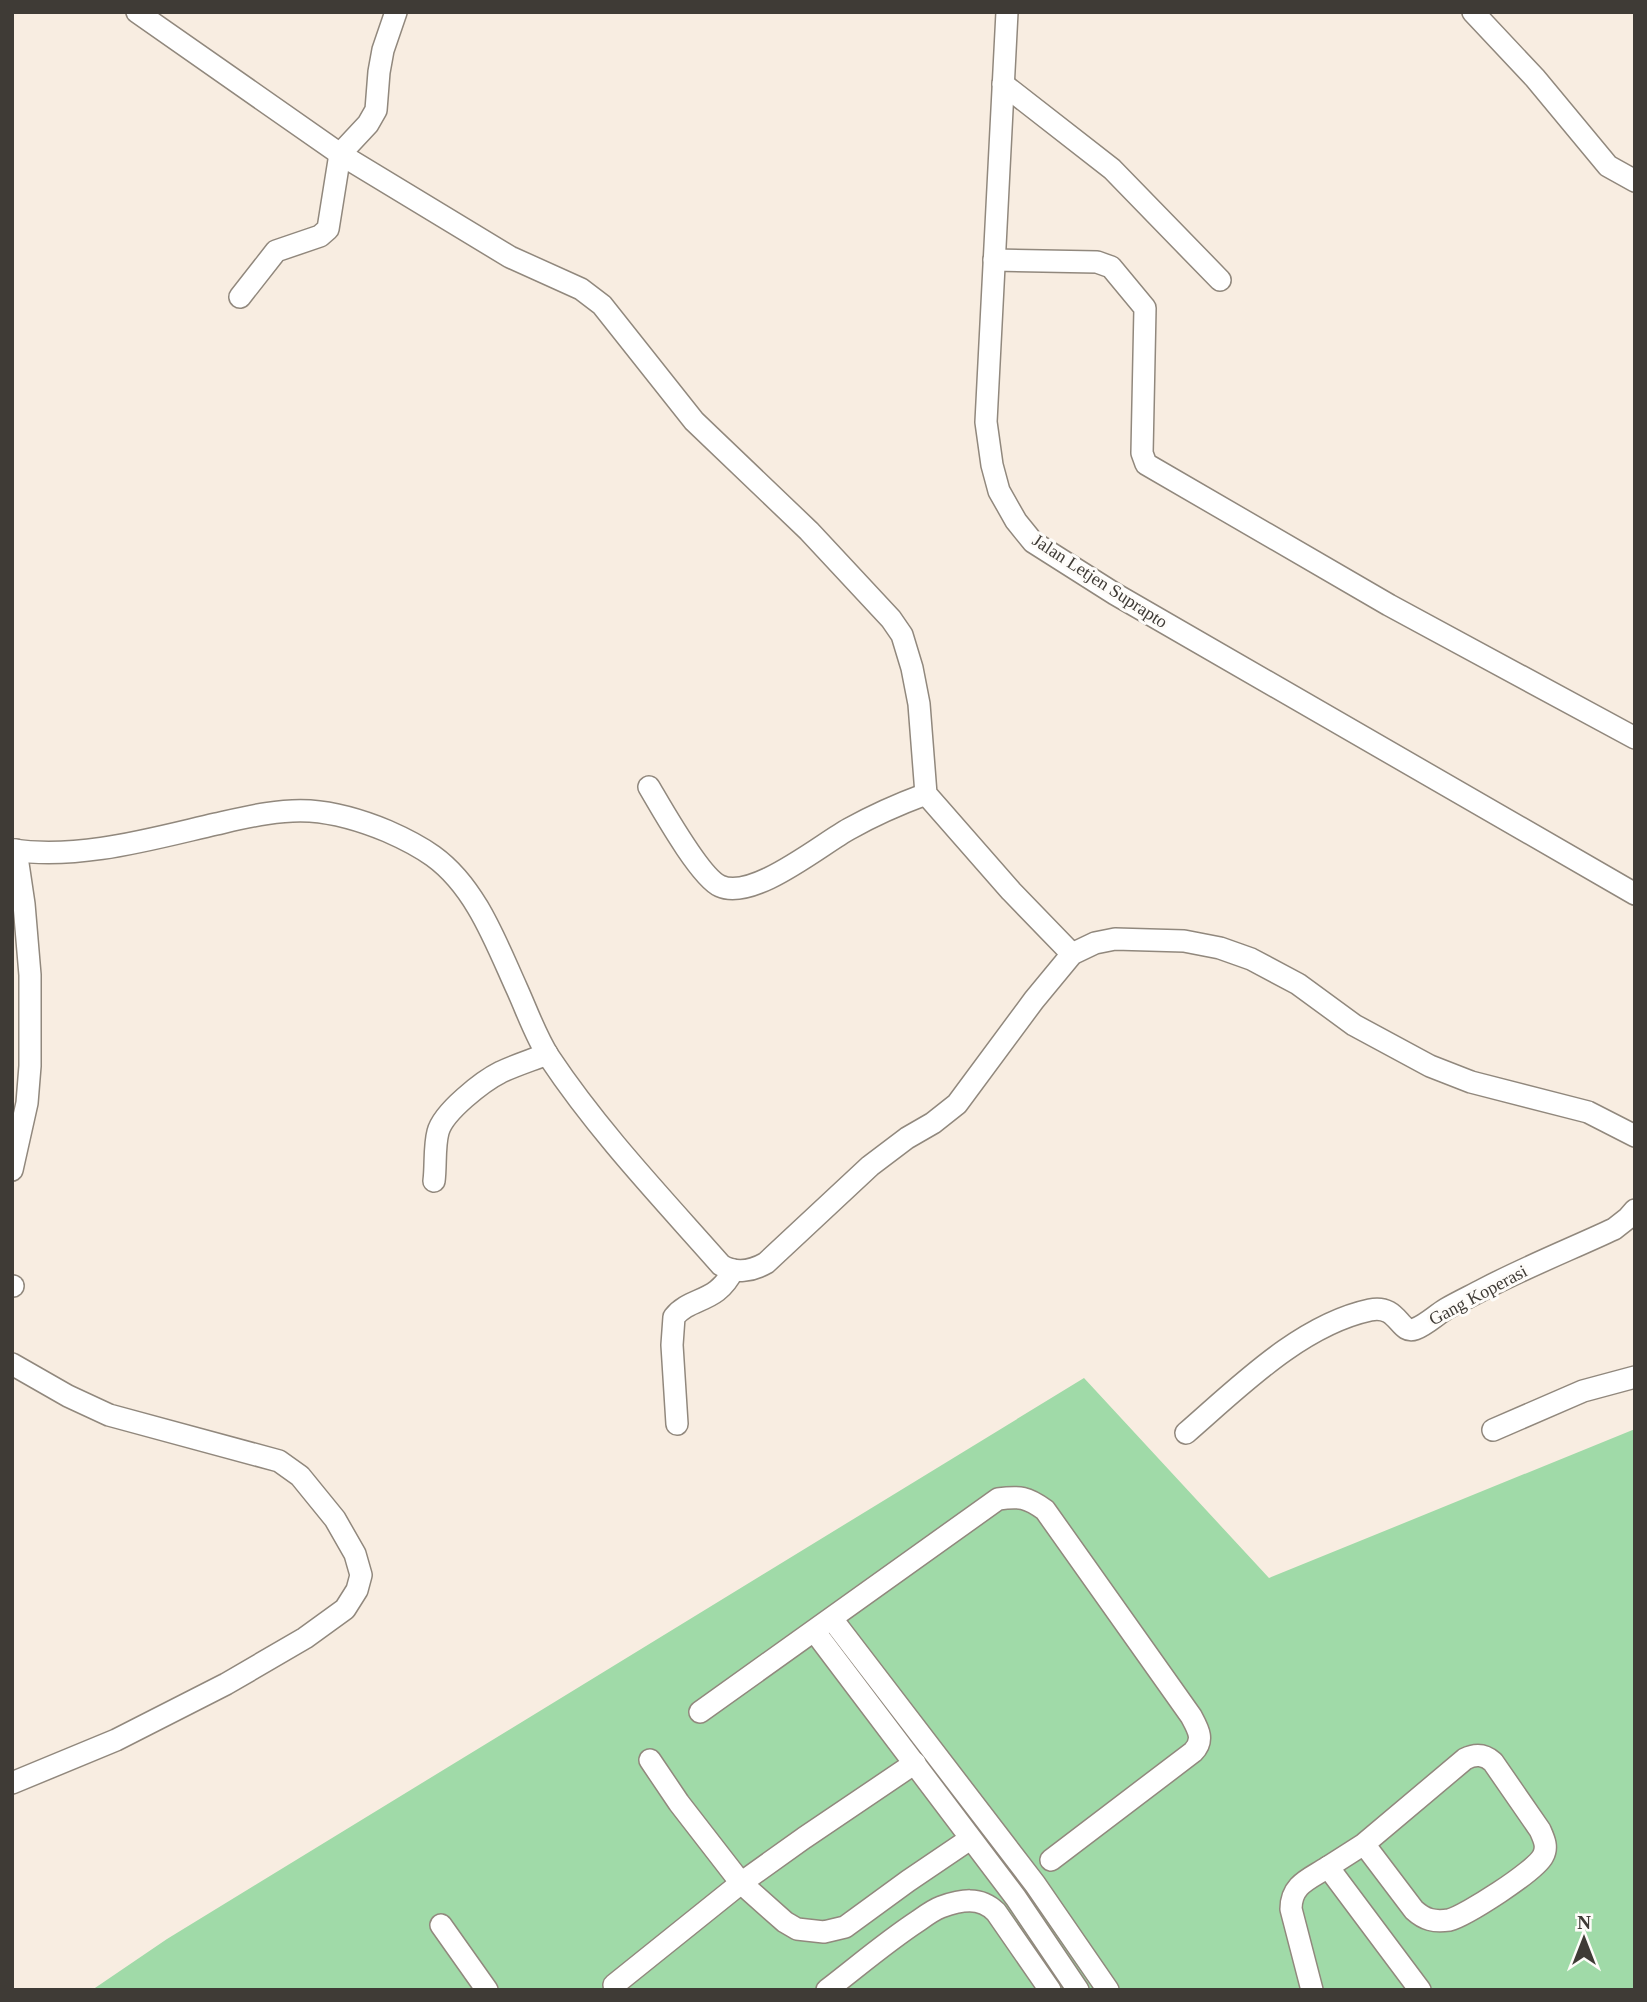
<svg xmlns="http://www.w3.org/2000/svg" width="1647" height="2002" viewBox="0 0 1647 2002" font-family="Georgia,serif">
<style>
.green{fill:#a0daa8}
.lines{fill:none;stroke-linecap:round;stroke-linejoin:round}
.minor-casing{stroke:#91887d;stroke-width:24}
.minor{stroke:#fff;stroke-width:21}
.labels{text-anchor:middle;stroke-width:6;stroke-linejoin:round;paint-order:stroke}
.street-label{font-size:18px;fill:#3f3b36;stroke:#fefcf9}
</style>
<rect width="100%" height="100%" fill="#f8ede1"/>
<path class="green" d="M1084,1378L1269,1578L1635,1429V1990H92L167,1939Z"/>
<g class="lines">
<g class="minor-casing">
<g id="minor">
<path d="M137,12L340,154L510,257L581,289L602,305L694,421L809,531L891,619L902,635L912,668L919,704L926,794L1011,891L1072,954"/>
<path d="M1007,12L986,422L992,465L999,491L1016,521L1033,542L1115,594L1635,894"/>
<path d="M1473,12L1535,78L1608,166L1635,181"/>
<path d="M1003,84L1112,169L1220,280"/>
<path d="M994,260L1097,262L1111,267L1145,308L1142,453L1146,464L1389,605L1635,738"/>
<path d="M240,297L276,251L320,236L328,229L340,154L368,124L376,110L379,72L383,50L396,12"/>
<path d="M649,787C662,809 700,877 720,886C753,901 820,845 849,829C874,815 899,804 926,794"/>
<path d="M12,850C79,860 151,839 216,824C247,817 279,809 310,811C337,813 363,821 387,831C403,838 419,846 433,856C476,887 496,943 517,989C527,1011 536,1037 549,1057C599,1132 661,1197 721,1265C735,1274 752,1271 766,1263L870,1166L907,1138L933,1123L957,1104L1034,1000L1072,954L1095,943L1115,939L1184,941L1220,948L1251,959L1298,984L1354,1025L1430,1066L1471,1082L1588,1112L1635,1136"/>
<path d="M12,1170L27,1103L30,1066V975L24,904L16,850"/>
<path d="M434,1181C436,1166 434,1147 438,1132C443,1112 483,1081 501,1072C516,1065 532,1060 547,1054"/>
<path d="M12,1286H13"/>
<path d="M12,1364L68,1396L109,1415L279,1461L300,1476L335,1519L355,1554L361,1575L357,1590L345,1609L305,1638L226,1684L116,1740L12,1783"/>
<path d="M677,1424L672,1345L674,1317C691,1296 717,1304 733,1270"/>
<path d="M1493,1430L1583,1391L1635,1377"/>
<path d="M1186,1433C1238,1388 1300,1325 1370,1310C1399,1304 1399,1335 1415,1329C1426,1325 1436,1315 1446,1309C1458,1302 1471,1296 1484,1289C1526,1267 1571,1249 1614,1229L1628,1218L1635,1210"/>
<path d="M832,1619L1035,1884L1108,1990"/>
<path d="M815,1632L1016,1898L1078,1990"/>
<path d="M700,1712L998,1499C1020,1496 1027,1497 1045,1510L1191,1716C1198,1729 1205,1740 1193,1752L1051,1860"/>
<path d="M650,1760L679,1803L741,1883L785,1922L797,1929L824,1932L845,1927L908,1881L970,1839"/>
<path d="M1364,1844L1414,1910C1425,1920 1434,1922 1449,1920C1465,1916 1536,1871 1543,1856C1548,1847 1544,1839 1540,1830L1493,1762C1484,1754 1475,1754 1465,1759L1364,1844L1328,1867L1420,1990"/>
<path d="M441,1925L487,1990"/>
<path d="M617,1990L614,1985L741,1883L804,1838L915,1763"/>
<path d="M827,1990C857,1967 886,1942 918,1921C925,1916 933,1910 941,1907C961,1900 980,1896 996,1912L1050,1990"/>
<path d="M1312,1990L1291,1909C1291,1884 1310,1879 1328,1867"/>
</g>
</g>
<use href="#minor" class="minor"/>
</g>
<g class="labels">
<g class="street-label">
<text transform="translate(1100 581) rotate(33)" y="6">Jalan Letjen Suprapto</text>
<text transform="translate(1478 1295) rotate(-28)" y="6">Gang Koperasi</text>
</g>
</g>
<rect width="1647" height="2002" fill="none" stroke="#3f3b36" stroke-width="28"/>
<g transform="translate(1584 1939)" stroke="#fefcf9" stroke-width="5" paint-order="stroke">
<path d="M0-5L12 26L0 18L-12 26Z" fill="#3f3b36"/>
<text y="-10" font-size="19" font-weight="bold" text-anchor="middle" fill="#3f3b36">N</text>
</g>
</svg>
